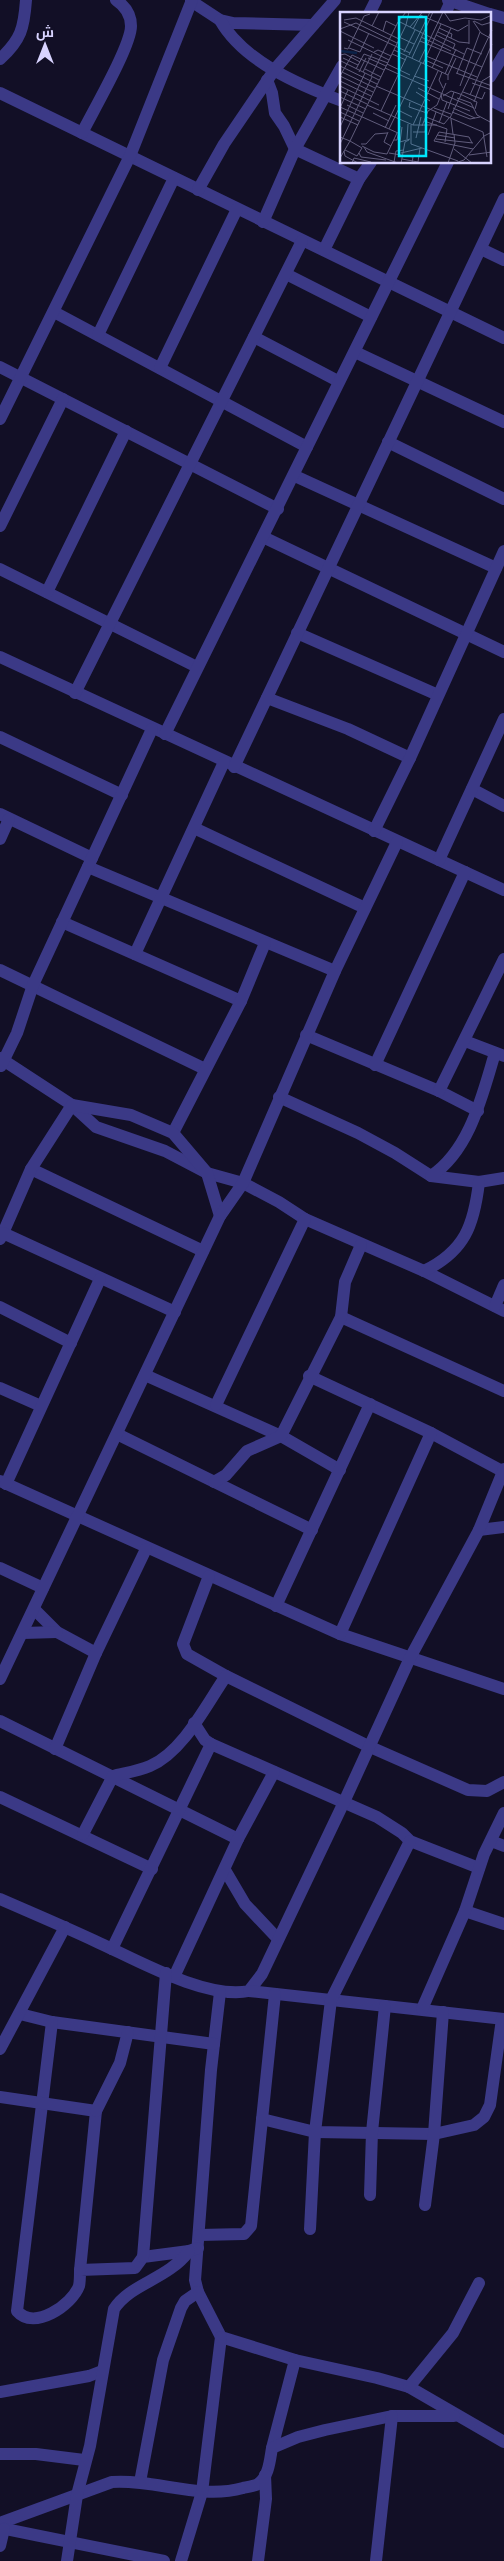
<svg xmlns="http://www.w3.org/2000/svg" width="504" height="2561" viewBox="0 0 504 2561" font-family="'Asap Condensed',Cairo,sans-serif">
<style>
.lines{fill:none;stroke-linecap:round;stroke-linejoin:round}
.minor{stroke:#3b3986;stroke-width:12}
.inset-river{fill:none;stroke:#0b2248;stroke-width:2.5}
.inset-road{fill:none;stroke:#615d7d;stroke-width:1}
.view{fill:#00e9fe;fill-opacity:0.15;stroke:#00e9fe;stroke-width:2.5}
.inset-edge{fill:none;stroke:#d8d3ff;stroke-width:2.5}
</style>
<rect width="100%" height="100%" fill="#120f26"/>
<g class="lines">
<g class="minor">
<path d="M448,0L489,14"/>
<path d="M191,1L220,20L233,23L313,25"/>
<path d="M369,14L376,0"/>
<path d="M445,14L451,1"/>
<path d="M490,14L504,18"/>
<path d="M220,20C243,61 299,85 342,101"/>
<path d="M0,59C21,40 24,28 26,0"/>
<path d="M490,77L504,54"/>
<path d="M267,80L272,93L275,113L284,126L295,149L359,179"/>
<path d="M0,93L504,338"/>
<path d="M490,100L504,107"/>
<path d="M82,133C93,111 131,46 131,26C131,14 125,6 116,0"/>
<path d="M198,190L224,144L275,69L335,0"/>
<path d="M263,222L295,149L342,66"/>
<path d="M481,249L504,260"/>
<path d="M324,250L359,179L371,162"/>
<path d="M286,274L371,317"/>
<path d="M54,312L307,447"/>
<path d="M98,335L174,178"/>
<path d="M254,337L338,381"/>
<path d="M355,352L504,422"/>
<path d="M0,367L278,509"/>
<path d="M160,368L237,209"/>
<path d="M0,419L130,156L192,0"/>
<path d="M388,442L504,499"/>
<path d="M295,476L496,568"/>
<path d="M0,526L63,399"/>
<path d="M263,537L504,652"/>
<path d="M0,569L197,667"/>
<path d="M47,592L126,431"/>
<path d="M297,633L438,695"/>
<path d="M0,657L504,890"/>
<path d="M75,693L302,241"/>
<path d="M267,698L348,729L410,758"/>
<path d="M165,734L448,162"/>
<path d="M0,737L122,795"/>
<path d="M234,767L504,199"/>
<path d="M472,789L504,806"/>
<path d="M0,814L92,858"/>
<path d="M194,828L365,908"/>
<path d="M374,831L410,758L504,551"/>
<path d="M0,839L9,819"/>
<path d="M439,860L504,719"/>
<path d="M88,867L335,971"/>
<path d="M62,922L241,1001"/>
<path d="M135,954L224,762"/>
<path d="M0,970L205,1069"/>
<path d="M306,1035L439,1091L478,1111"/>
<path d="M465,1041L504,1056"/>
<path d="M0,1058L72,1105L96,1127L165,1151L207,1173L243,1183L279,1202L305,1219L424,1271L504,1311"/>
<path d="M375,1065L465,872"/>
<path d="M1,1066L17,1033L33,985L152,729"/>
<path d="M439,1091L504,959"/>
<path d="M279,1097L358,1133L395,1153L431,1176L479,1182L504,1178"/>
<path d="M173,1133L241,1001L265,943"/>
<path d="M31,1169L203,1251"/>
<path d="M431,1176C470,1150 482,1096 495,1053"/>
<path d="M3,1233L31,1169L72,1105L131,1115L173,1133L207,1173L220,1216"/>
<path d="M0,1239L3,1233L175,1312"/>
<path d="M424,1271C465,1251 474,1225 479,1182"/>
<path d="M495,1306L504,1285"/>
<path d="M0,1307L71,1343"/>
<path d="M341,1317L504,1391"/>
<path d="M145,1375L281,1436L340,1470"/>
<path d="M309,1376L431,1433L504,1472"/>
<path d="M0,1388L41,1406"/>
<path d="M216,1405L305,1219"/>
<path d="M117,1434L312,1530"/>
<path d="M0,1481L340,1634L504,1689"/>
<path d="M214,1482L226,1475L247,1451L281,1436L341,1317L345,1282L361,1245"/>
<path d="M6,1484L100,1279"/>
<path d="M479,1530L504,1527"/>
<path d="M0,1568L43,1588"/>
<path d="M209,1576L183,1644L187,1654L226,1676L368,1746L468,1790L487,1791L504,1782"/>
<path d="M276,1606L370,1404"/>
<path d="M34,1609L57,1632L96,1653"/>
<path d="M23,1633L57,1632"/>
<path d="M340,1634L431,1433"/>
<path d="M0,1679L220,1216L243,1183L335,971L397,842"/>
<path d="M0,1721L238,1839"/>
<path d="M194,1723L205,1740L211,1744L377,1817L402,1833L410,1841L479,1868"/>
<path d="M55,1749L96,1653L146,1549"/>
<path d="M0,1797L152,1869"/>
<path d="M83,1834L113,1776C125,1773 138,1771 150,1766C183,1752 206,1705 226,1676"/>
<path d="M491,1841L504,1846"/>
<path d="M225,1870L245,1904L278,1939"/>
<path d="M0,1899C32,1913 63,1926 95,1941C135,1959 206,2000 249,1991L262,1974L344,1802L410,1658L479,1530L504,1469"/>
<path d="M465,1911L504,1924"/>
<path d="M112,1949L211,1744"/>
<path d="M174,1977L238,1839L274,1772"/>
<path d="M249,1991L504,2019"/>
<path d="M220,1992L211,2070L195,2280L198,2292L221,2337L295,2360L377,2378L409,2387L504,2442"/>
<path d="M422,2009L465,1911L484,1854L504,1813"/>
<path d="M20,2014L52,2022L214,2044"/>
<path d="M52,2022L17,2311C34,2331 72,2305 79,2286C80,2282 80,2275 80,2270L135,2268L143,2257L189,2251L198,2248"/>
<path d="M0,2049L65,1927"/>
<path d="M0,2097L96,2111L80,2270"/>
<path d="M96,2111L120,2063L128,2032"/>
<path d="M262,2119L315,2132L434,2134L474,2125L484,2117L490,2105L502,2019"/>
<path d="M370,2195L372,2132L385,2006"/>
<path d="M425,2205L434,2134L443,2012"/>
<path d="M310,2229L315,2132L331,2000L410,1841"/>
<path d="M199,2235L244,2234L251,2226L275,1994"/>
<path d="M143,2257L166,1973"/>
<path d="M409,2387L453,2333L479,2283"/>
<path d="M0,2392L89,2376L102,2371"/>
<path d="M272,2448L295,2360"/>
<path d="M0,2454H36L84,2460"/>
<path d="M140,2482L163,2360L181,2308L185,2301L198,2292"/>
<path d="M0,2523L112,2482C156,2479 199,2500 243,2488C248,2487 255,2486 258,2484C269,2477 270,2459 272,2448L298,2437L325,2430L392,2416H454"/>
<path d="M0,2528L164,2561"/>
<path d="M0,2546L4,2529"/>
<path d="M67,2561L77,2495L90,2446L114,2309C131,2283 167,2280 189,2251"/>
<path d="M181,2561L202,2492L221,2337"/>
<path d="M258,2561L266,2499L265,2475"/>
<path d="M376,2561L392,2416"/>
</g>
</g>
<g transform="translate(340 12)">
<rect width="151" height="151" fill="#120f26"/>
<path class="inset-river" d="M0,39L17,41"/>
<path class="inset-road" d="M6,0H33M104,0L110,9L125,6L141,8L152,3M4,8L16,6L59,27M58,9L124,42M133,9L141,21L152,27M134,9L142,13L152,10M4,10L70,41M32,14L39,0M70,15L80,3L111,16L92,56M99,16L112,22L111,26M111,16L118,19L128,13M0,17L16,11L57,31M73,17L82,0M0,19L34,36M43,19L46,9L56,14M98,20L119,30L129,31M96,23L115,32L113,37M59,25L74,32M81,25L111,39M8,28L49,48M80,29L142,55M129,32V8M4,36L8,37L24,4L30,2M9,36L20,40L29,21M54,38L108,63V68M34,40L38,38L51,44M64,40L75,18M52,42L66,48M0,43L5,42L20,50M69,43L90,0M86,44L137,65M3,46L18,53M28,46L46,54M72,46L93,0M85,48L103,56M1,49L39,68M79,50L103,0M47,52L70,63M83,52L101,12M0,54L37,72M45,56L134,96M16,57L24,42L48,51M25,57L41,65M2,60L35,76M19,60L26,46M23,60L32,42M102,60L99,68L103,76M116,61L152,74M117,61L127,36L142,42M105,62L116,37M108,63L116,46M0,64L12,43L44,58M0,64L33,80M31,64L58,10L66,0M74,64L89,69M0,69L31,84M132,71L152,78M0,74L39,93M36,74L143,120L147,145M120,74L140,20M78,76L99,87M0,79L27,92M76,80L90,89M123,80L142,87L145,80M101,82L102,88L130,99M130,83L152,32M103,84L111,79L120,82L137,90L135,97M0,85L26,97M117,86L131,91L137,103L152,111M70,90L69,95L87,101M134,90L142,69L152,63M7,93L23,101M27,93L73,113L98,59M0,95L58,121M0,96L8,78M94,96L111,102M113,96L135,106M108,97L114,80M58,98L72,105M41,99L67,44M0,100L19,109M112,100L130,107L140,105M33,101L49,109M0,105L18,113M86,105L104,112L109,106M110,106L152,18M111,107L113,122M84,109L107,117L105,130M99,111L107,90M71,113V132L118,149M73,113H97M82,114L88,99L97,93L106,71M0,115L25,61M62,115L60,130L70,127M45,116L56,93M49,117L81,51M48,120L44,130L51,134M73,120H85L86,114M88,123L96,100M97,123L115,126M0,125L10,129L66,13L69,0M76,126L81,105M67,127L68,112M96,127L133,131M54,128H57L60,114M132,131L129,125L99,120L94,129L133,137M0,132L32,65M21,132H26L35,122L47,121M22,134L34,140L47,142L57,121M24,135L27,140L58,151M114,137L132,151M4,139L5,144L18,151M19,141L21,145L46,148M49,141L73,145L72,151M61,141L82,136M129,143L152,140M0,146L10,129L22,136L17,144L5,138M62,147L78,150L80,136M54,150L56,139L64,138M12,151L14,146L31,150M61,151L65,130L69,128M108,151L115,131L114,122M115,151L124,148L144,124L152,120"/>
<path class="view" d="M59,5H86V144H59Z"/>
<rect width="151" height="151" class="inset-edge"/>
</g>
<g transform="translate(45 45)" stroke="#120f26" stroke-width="4" paint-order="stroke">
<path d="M0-4L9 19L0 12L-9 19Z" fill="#d8d3ff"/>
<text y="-8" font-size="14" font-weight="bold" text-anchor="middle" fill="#d8d3ff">ش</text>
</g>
</svg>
